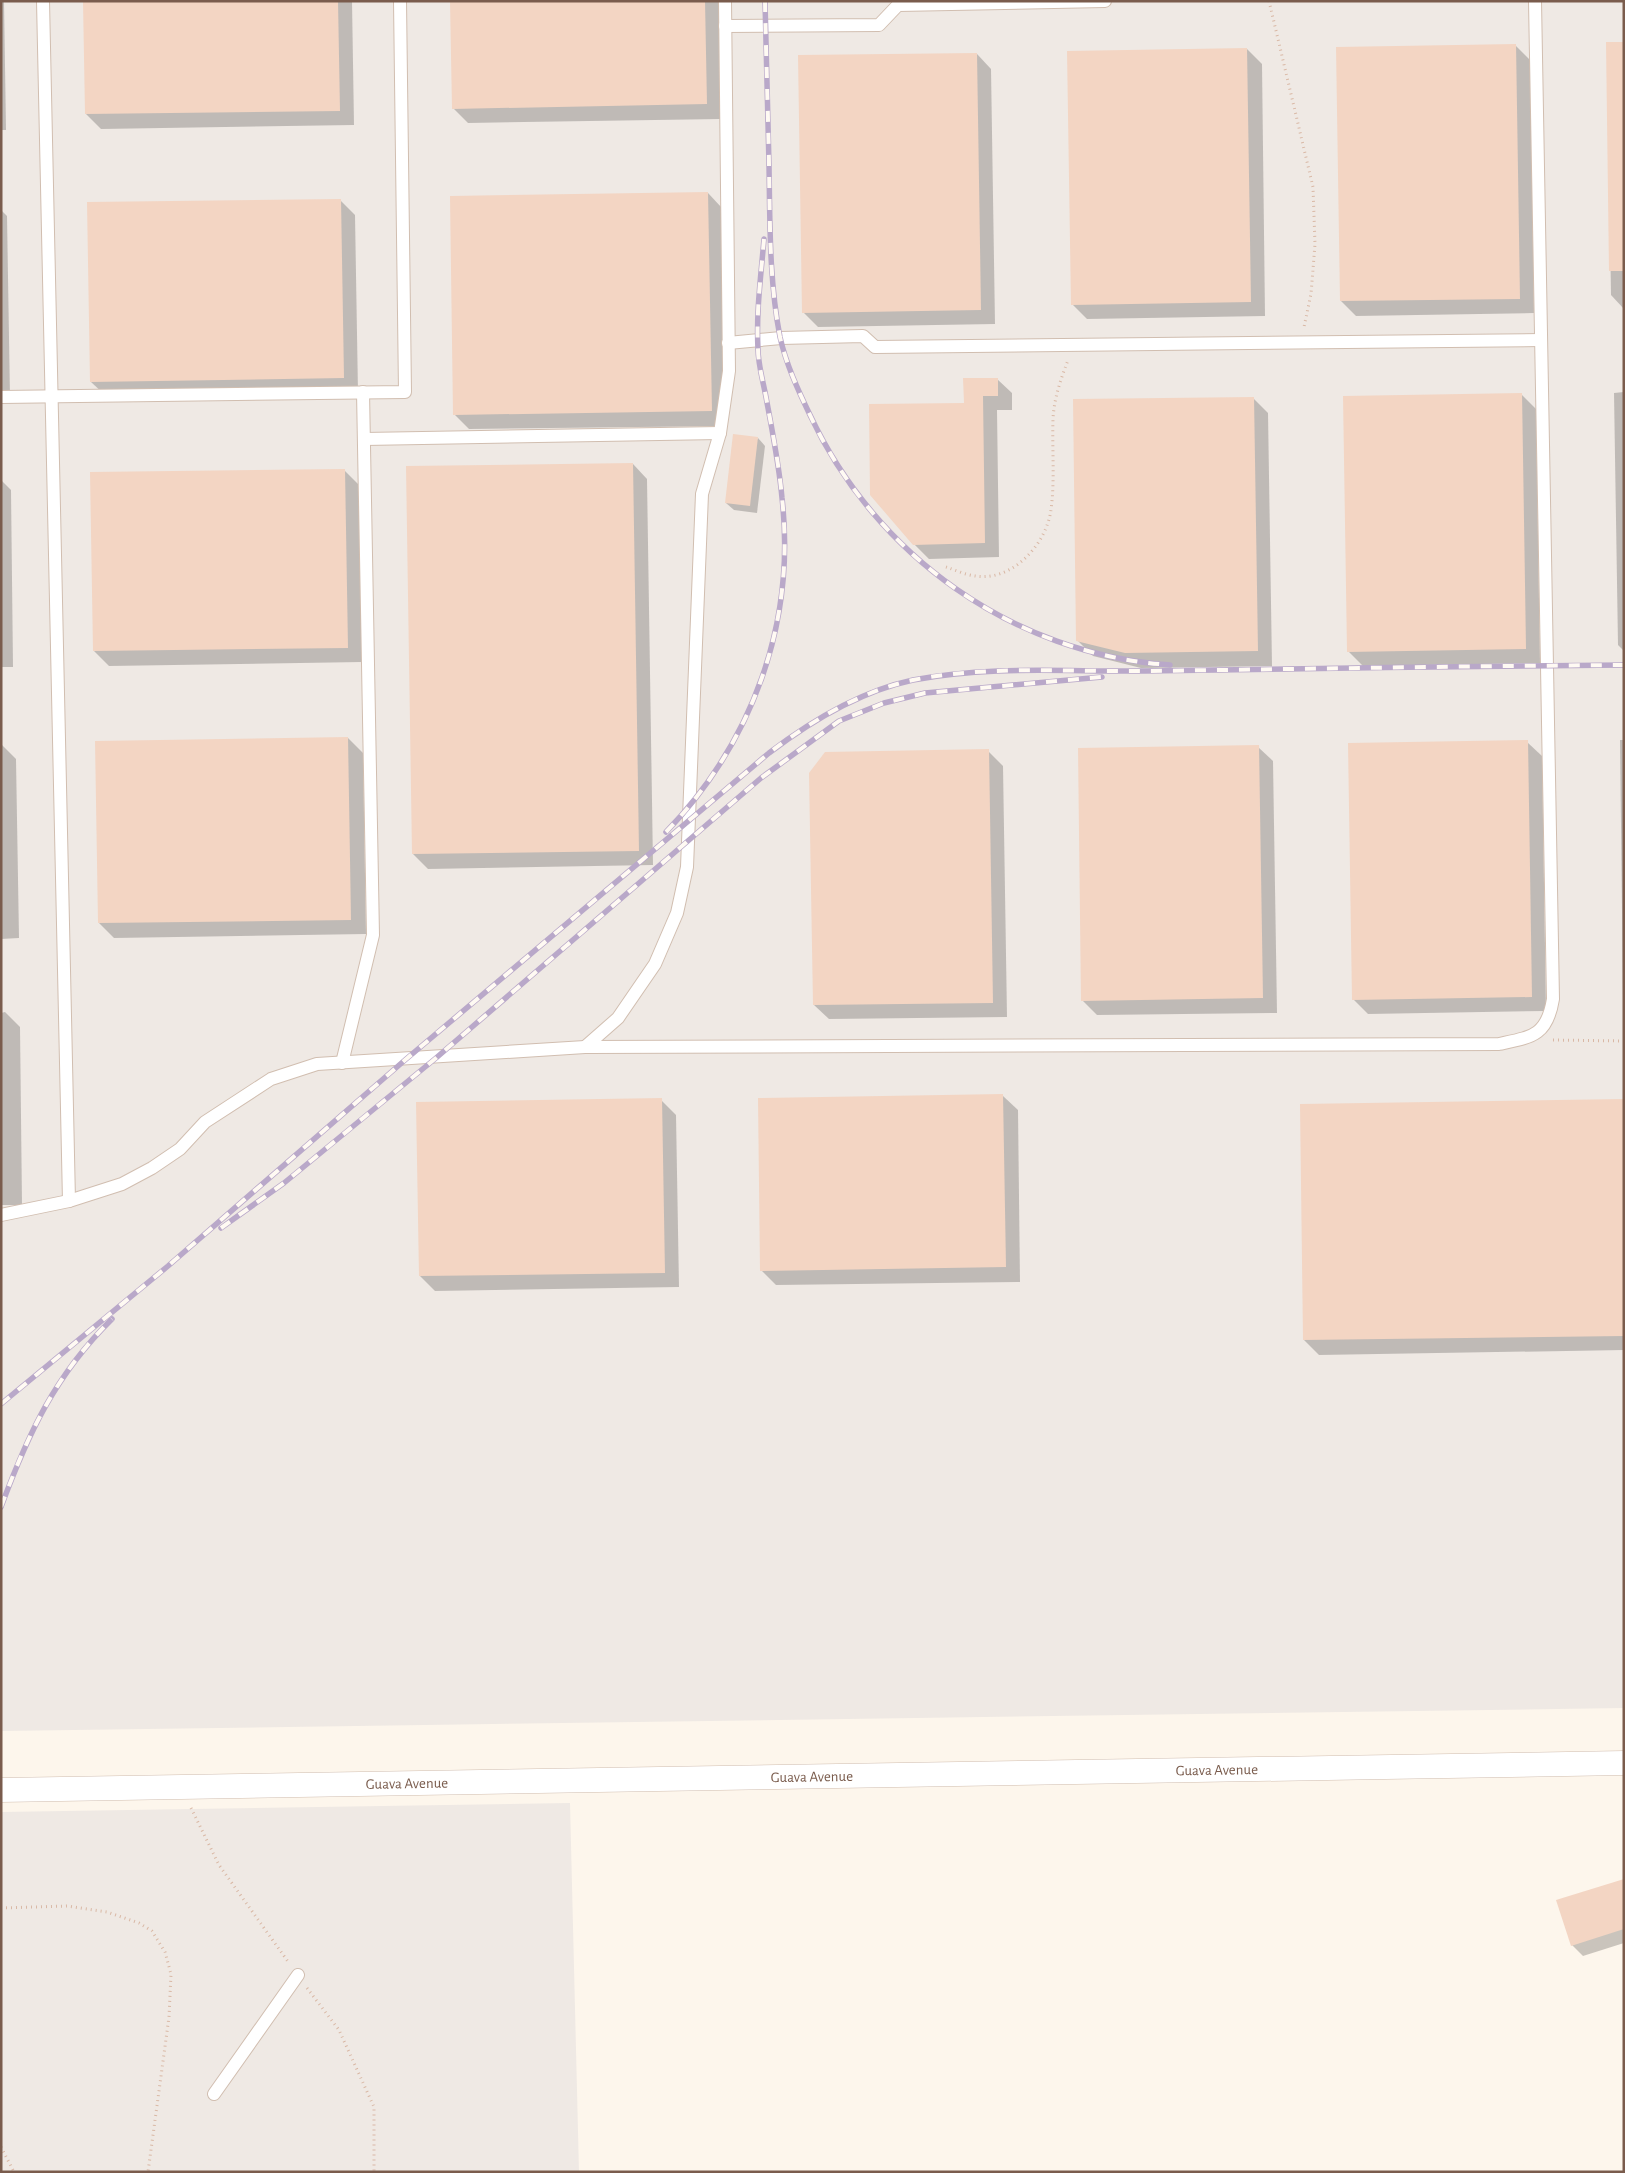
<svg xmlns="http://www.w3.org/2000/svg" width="1625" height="2173" viewBox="0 0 1625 2173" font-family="'Alegreya Sans',sans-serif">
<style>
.industrial{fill:#efe9e4}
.shadow{fill:#0003}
.building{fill:#f3d5c3}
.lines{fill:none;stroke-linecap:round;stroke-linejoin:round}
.service-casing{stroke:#d1beb0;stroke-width:14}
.minor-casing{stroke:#d1beb0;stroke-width:25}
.path{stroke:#d9b8a5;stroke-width:3;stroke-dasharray:1 4;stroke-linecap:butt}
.service{stroke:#fff;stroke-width:12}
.minor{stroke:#fff;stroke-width:24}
.rail-casing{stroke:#b9a8c9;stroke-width:5.5}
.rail{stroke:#fffaf3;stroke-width:4;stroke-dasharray:11;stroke-linecap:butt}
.labels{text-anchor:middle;stroke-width:4;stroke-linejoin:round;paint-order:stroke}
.street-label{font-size:15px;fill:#7a5c4d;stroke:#fffaf3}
</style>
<rect width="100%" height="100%" fill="#fdf6ec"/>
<g class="industrial">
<path d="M1,1H1624V1708L1,1731Z"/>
<path d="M570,1803L579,2172H1V1812Z"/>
</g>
<g class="shadow">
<path d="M1,1H4L6,130H1Z"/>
<path d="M85,1H352L354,125L101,129L86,114Z"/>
<path d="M451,1H719L721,119L468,123L453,108Z"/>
<path d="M1607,43H1624V309L1611,295Z"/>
<path d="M1515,45L1530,60L1534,313L1356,316L1341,301Z"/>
<path d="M1247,49L1262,64L1265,316L1087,319L1072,304Z"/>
<path d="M977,54L991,69L995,324L818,327L803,312Z"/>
<path d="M708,193L722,208L726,426L469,429L455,415Z"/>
<path d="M340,200L355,215L358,393L106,396L91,382Z"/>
<path d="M1,210L7,216L10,398H1Z"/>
<path d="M997,379L1012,393V410H997L999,557L929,559L914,544L965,404Z"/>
<path d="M1624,392V651L1618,645L1614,393Z"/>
<path d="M1522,395L1536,409L1540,663L1363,666L1348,651Z"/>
<path d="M1253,398L1268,413L1272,666L1141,668L1093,656L1078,641Z"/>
<path d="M758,438L765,446L757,513L734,510L726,503Z"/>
<path d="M633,464L647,479L653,865L428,869L413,854Z"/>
<path d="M344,470L359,485L362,662L109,666L94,651Z"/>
<path d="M1,480L11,490L13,667H1Z"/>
<path d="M348,738L363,753L366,934L114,938L99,923Z"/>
<path d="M1620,740H1624V996H1623Z"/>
<path d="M1527,742L1542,756L1546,1011L1368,1014L1353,999Z"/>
<path d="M1,744L16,759L19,938L1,939Z"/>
<path d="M1258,747L1273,761L1277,1013L1097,1015L1082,1000Z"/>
<path d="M988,751L1003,766L1007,1017L829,1019L814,1005Z"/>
<path d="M5,1012L20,1027L22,1205H1V1013Z"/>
<path d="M1003,1096L1018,1110L1020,1282L776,1285L761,1270Z"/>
<path d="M661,1100L676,1115L679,1287L435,1291L420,1276Z"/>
<path d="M1624,1100V1350L1319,1355L1304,1340Z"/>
<path d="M1624,1880V1943L1583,1956L1572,1945Z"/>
</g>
<g class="building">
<path d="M83,1H338L340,111L85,114Z"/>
<path d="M450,1H705L707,104L452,109Z"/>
<path d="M1606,42H1624V271H1609Z"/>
<path d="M1516,44L1520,299L1340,301L1336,47Z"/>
<path d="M1247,48L1251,302L1071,305L1067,51Z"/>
<path d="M977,53L981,310L802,313L798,55Z"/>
<path d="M708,192L712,411L453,415L450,196Z"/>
<path d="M341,199L344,378L90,382L87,202Z"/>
<path d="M963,378H998V396H983L985,543L913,545L870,495L869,404L964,403Z"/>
<path d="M1522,393L1526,649L1347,652L1343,396Z"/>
<path d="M1254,397L1258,651L1125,653L1076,641L1073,399Z"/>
<path d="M733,434L758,437L750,506L725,503Z"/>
<path d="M633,463L639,851L412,854L406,466Z"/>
<path d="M345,469L348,648L93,651L90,472Z"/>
<path d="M348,737L351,920L98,923L95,741Z"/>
<path d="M1528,740L1532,997L1352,1000L1348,743Z"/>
<path d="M1259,745L1263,998L1081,1001L1078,748Z"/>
<path d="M989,749L993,1003L813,1005L809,773L825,752Z"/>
<path d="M1003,1094L1006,1267L760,1271L758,1098Z"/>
<path d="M662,1098L665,1273L419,1276L416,1102Z"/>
<path d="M1624,1099V1336L1303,1340L1300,1104Z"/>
<path d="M1624,1879V1929L1571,1946L1556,1900Z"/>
</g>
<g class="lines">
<g class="service-casing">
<g id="service">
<path d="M43,1L69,1201"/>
<path d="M725,26L879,25L898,5L1105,1"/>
<path d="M728,343L781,338L863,336L875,347L1541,340"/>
<path d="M1,397L405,392L400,1"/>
<path d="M364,439L720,433"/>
<path d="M585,1047L618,1018L655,964L677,913L687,867L702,494L720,433L729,371L725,1"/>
<path d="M342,1063L373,935L363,392"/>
<path d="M1,1215L69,1201L122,1184L152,1168L180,1149L205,1122L271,1079L317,1064L585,1047L1499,1044C1532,1037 1547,1036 1553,999L1535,1"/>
<path d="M214,2094L298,1975"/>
</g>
</g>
<g class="minor-casing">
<g id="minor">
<path id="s1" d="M1,1790L1624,1763"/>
</g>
</g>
<g class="path">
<path d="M1269,1L1313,187L1315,244L1311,294L1304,327"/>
<path d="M946,567C955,570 966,575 975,576C1012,582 1046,545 1051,510C1055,480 1052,449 1053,419C1054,398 1061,379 1068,360"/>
<path d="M1553,1040L1624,1041"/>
<path d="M191,1808L219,1865L289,1963"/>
<path d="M1,1908L67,1906L107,1912L139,1923L152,1931L165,1952L171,1974L169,2017L148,2172"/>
<path d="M307,1988L339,2030L374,2107V2172"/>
<path d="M1,2147L14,2172"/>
</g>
<use href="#service" class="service"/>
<use href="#minor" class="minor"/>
<g class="rail-casing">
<g id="rail">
<path d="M765,1C766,56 768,110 769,165C770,222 769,280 780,337C786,364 798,390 810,415C876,556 1013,654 1170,665"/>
<path d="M666,832C753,742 796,622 782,498C779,464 772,430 766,397C763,381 758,364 758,349C756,312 761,275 764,239"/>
<path d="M221,1228L284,1183L436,1058L761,778L839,721L884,703L925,693L1102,677"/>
<path d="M1,1404L168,1266L405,1060L769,753C811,721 861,691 913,680C990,665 1068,672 1145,671C1305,669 1464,666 1624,665"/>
<path d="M1,1507C28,1434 55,1375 112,1319"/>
</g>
</g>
<use href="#rail" class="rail"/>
</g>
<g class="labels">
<g class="street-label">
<text dy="5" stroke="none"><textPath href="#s1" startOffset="1216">Guava Avenue</textPath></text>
<text dy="5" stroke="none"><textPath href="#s1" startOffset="811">Guava Avenue</textPath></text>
<text dy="5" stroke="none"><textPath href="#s1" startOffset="406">Guava Avenue</textPath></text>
</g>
</g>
<rect width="1625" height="2173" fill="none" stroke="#7a5c4d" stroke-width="5"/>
</svg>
